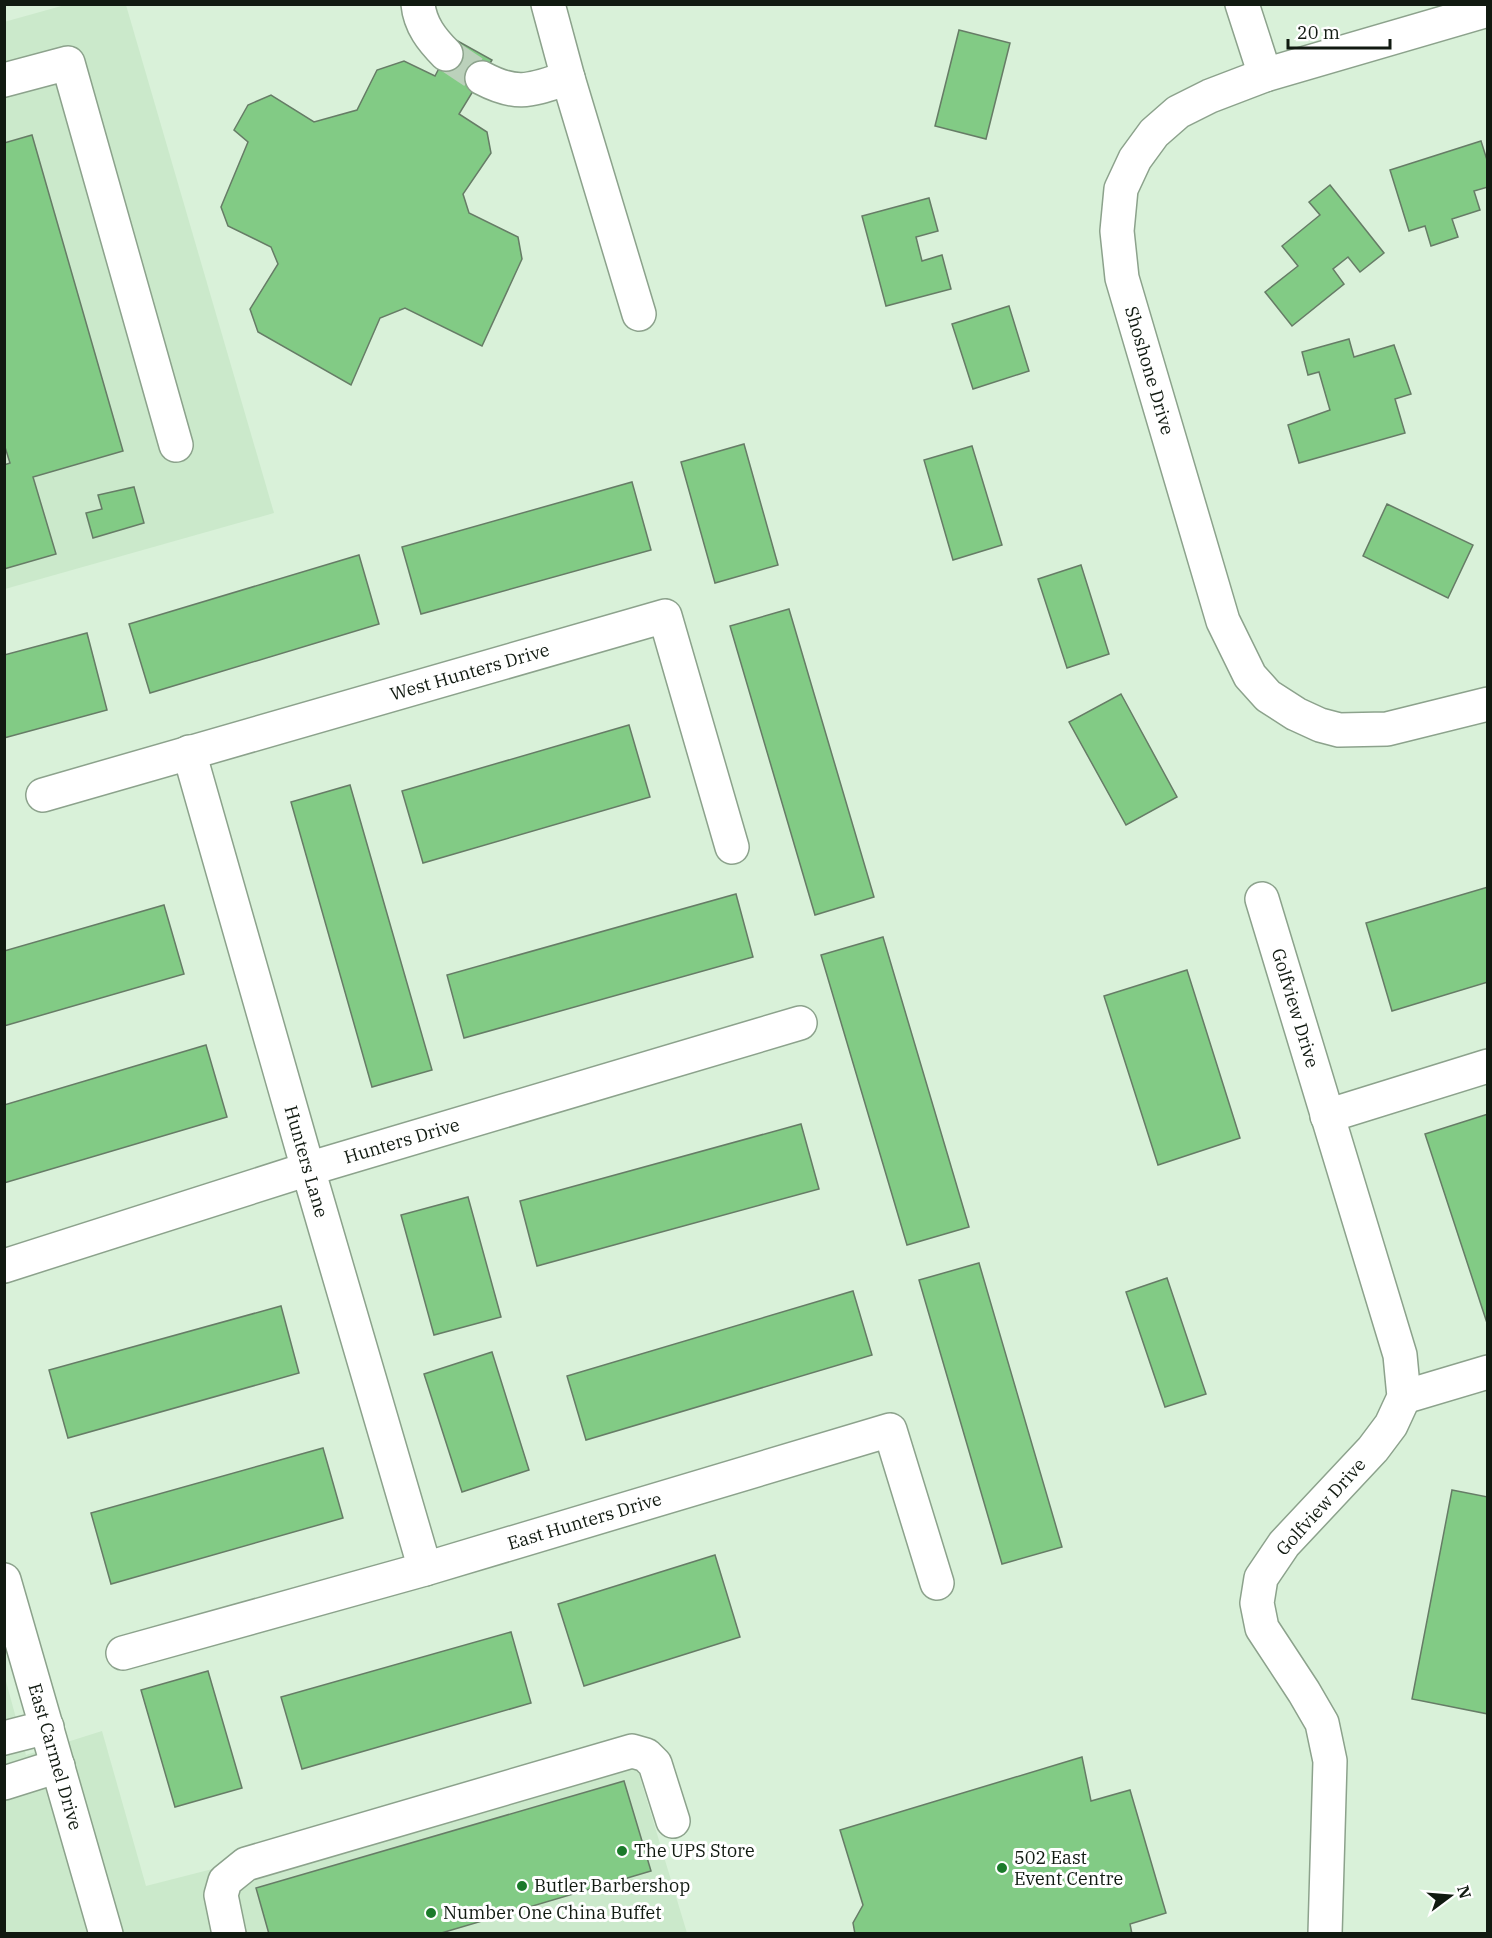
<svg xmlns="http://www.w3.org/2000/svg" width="1492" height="1938" viewBox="0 0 1492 1938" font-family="'IBM Plex Serif',serif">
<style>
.built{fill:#cbe9cb}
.building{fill:#82cb85;stroke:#667c66;stroke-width:1.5}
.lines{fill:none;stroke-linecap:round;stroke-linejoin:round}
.minor-tunnel{stroke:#bbd1bb;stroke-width:33;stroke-dasharray:33 16;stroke-linecap:butt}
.minor-casing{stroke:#8ca28c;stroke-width:36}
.minor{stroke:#fff;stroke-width:33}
.poi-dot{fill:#1b7a2a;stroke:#fff;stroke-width:2}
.labels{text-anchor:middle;stroke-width:6;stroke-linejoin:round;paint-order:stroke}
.street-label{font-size:18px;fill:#111a11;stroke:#fff}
.poi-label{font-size:18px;fill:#111a11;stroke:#fff;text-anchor:start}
</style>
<rect width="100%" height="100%" fill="#d9f1d9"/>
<g class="built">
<path d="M65,5H126L274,513L5,589L4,22Z"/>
<path d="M4,1674L26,1755L102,1731L146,1886L228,1865L632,1751L687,1933H5Z"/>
</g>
<g class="building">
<path d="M959,30L1010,43L986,139L935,126Z"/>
<path d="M454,39L492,60L459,114L487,132L491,153L463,194L469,213L518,237L522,259L482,346L405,308L380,318L351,385L258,332L250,309L278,264L271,247L228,226L221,207L248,142L234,130L248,105L271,95L314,122L357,110L377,70L404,61L435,76Z"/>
<path d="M32,135L123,451L33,477L56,554L4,569V465L10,463L4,444V143Z"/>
<path d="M1481,141L1488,163V187L1474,191L1480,210L1452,219L1458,237L1431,246L1425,226L1409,231L1390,170Z"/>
<path d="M1330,185L1384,253L1360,272L1348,257L1333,269L1344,284L1292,326L1265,292L1298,266L1282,246L1320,215L1309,202Z"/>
<path d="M929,198L938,231L916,237L922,261L942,255L951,289L886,306L862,216Z"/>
<path d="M1009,306L1029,371L973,389L952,324Z"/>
<path d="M1349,339L1354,357L1394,345L1411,394L1395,399L1405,433L1299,463L1288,425L1330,410L1319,372L1308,375L1302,352Z"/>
<path d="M744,444L778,565L715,583L681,462Z"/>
<path d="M972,446L1002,545L953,560L924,460Z"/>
<path d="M632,482L651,550L421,614L402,547Z"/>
<path d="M134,487L144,523L93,538L86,513L102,509L98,495Z"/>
<path d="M1387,504L1473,545L1448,598L1363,556Z"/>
<path d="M359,555L379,624L150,693L129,624Z"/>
<path d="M1081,565L1109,654L1067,668L1038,579Z"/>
<path d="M789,609L874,897L815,915L730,626Z"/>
<path d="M87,633L107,710L4,738V655Z"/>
<path d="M1121,694L1177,797L1126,825L1069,722Z"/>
<path d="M629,725L650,797L423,863L402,791Z"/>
<path d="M350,785L432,1070L372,1087L291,802Z"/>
<path d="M1488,887V982L1392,1011L1366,923Z"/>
<path d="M736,894L753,957L464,1038L447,975Z"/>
<path d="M164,905L184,974L4,1026V951Z"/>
<path d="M883,937L969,1227L907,1245L821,955Z"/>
<path d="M1187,970L1240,1138L1158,1165L1104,996Z"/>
<path d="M206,1045L227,1117L4,1183V1105Z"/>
<path d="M1488,1114V1326L1425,1134Z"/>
<path d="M801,1124L819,1189L537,1266L520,1201Z"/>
<path d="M468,1197L501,1317L434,1335L401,1215Z"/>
<path d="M979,1263L1062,1547L1002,1564L919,1280Z"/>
<path d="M1167,1278L1206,1394L1165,1407L1126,1292Z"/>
<path d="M853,1291L872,1355L586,1440L567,1376Z"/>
<path d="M281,1306L299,1373L68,1438L49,1370Z"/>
<path d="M492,1352L529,1470L462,1492L424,1374Z"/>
<path d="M323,1448L343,1518L111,1584L91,1513Z"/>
<path d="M1452,1490L1488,1497V1714L1412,1699Z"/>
<path d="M715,1555L740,1637L584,1686L558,1604Z"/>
<path d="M511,1632L531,1703L302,1769L281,1697Z"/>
<path d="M208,1671L242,1788L175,1807L141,1690Z"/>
<path d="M1082,1757L1091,1801L1130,1790L1166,1913L1130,1924L1132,1934H855L853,1923L863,1905L840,1830Z"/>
<path d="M624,1781L651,1871L438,1934H269L256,1888Z"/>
</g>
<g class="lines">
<path class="minor-tunnel" d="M446,54L482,78"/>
<g class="minor-casing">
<g id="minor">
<path d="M418,4C420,25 432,40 446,54"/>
<path d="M548,4L568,78L639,314"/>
<path d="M1242,4L1265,75"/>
<path id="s1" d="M1488,10L1265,75L1210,96L1178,112L1154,133L1135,159L1121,189L1117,231L1122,278L1223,621L1250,676L1268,696L1296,714L1320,725L1339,730L1387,729L1488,704"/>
<path d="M482,78C518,97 531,90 568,78"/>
<path d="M4,80L68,63L176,445"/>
<path id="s2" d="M189,752L308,1169L425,1569"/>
<path id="s3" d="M43,795L665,616L732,847"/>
<path id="s4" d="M1262,899L1400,1355L1404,1397L1391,1425L1373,1449L1284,1544L1261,1578L1257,1603L1262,1628L1304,1692L1322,1723L1330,1761L1325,1934"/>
<path d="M1327,1116L1488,1066"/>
<path id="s5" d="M4,1266L308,1169L800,1023"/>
<path d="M1404,1397L1488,1372"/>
<path id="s6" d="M4,1580L106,1934"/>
<path id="s7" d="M123,1653L425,1569L890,1430L937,1583"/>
<path d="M4,1738L47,1727"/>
<path d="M4,1783L58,1766"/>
<path d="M229,1934L221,1895L225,1881L246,1864L632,1751L646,1755L655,1764L673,1821"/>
</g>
</g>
<use href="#minor" class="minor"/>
</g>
<g class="poi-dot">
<circle cx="622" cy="1851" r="6"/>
<circle cx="1002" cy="1868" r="6"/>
<circle cx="522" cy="1886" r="6"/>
<circle cx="431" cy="1913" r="6"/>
</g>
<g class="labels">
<g class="street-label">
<text dy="6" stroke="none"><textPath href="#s1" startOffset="610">Shoshone Drive</textPath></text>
<text dy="6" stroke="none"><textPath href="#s3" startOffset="444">West Hunters Drive</textPath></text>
<text dy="6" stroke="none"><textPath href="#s4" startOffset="114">Golfview Drive</textPath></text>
<text dy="6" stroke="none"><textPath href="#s5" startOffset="417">Hunters Drive</textPath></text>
<text dy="6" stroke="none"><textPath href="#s2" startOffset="426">Hunters Lane</textPath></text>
<text transform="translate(1321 1507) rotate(-48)" y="6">Golfview Drive</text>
<text dy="6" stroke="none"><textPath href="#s7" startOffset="480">East Hunters Drive</textPath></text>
<text dy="6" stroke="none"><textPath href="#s6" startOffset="184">East Carmel Drive</textPath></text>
</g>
<g class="poi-label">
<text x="634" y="1857">The UPS Store</text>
<text x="1014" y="1864">502 East<tspan x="1014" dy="21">Event Centre</tspan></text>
<text x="534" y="1892">Butler Barbershop</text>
<text x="443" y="1919">Number One China Buffet</text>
</g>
</g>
<rect width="1492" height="1938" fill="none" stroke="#111a11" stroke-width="12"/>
<g transform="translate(1450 1896) rotate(74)" stroke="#ffffff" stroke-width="4.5" paint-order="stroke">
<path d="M0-4.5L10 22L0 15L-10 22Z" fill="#111a11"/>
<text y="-9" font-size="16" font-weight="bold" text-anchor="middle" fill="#111a11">N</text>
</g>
<path d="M1288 39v9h102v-9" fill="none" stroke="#111a11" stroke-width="3"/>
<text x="1297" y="39" font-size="18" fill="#111a11" stroke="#ffffff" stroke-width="4.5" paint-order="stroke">20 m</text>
</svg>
